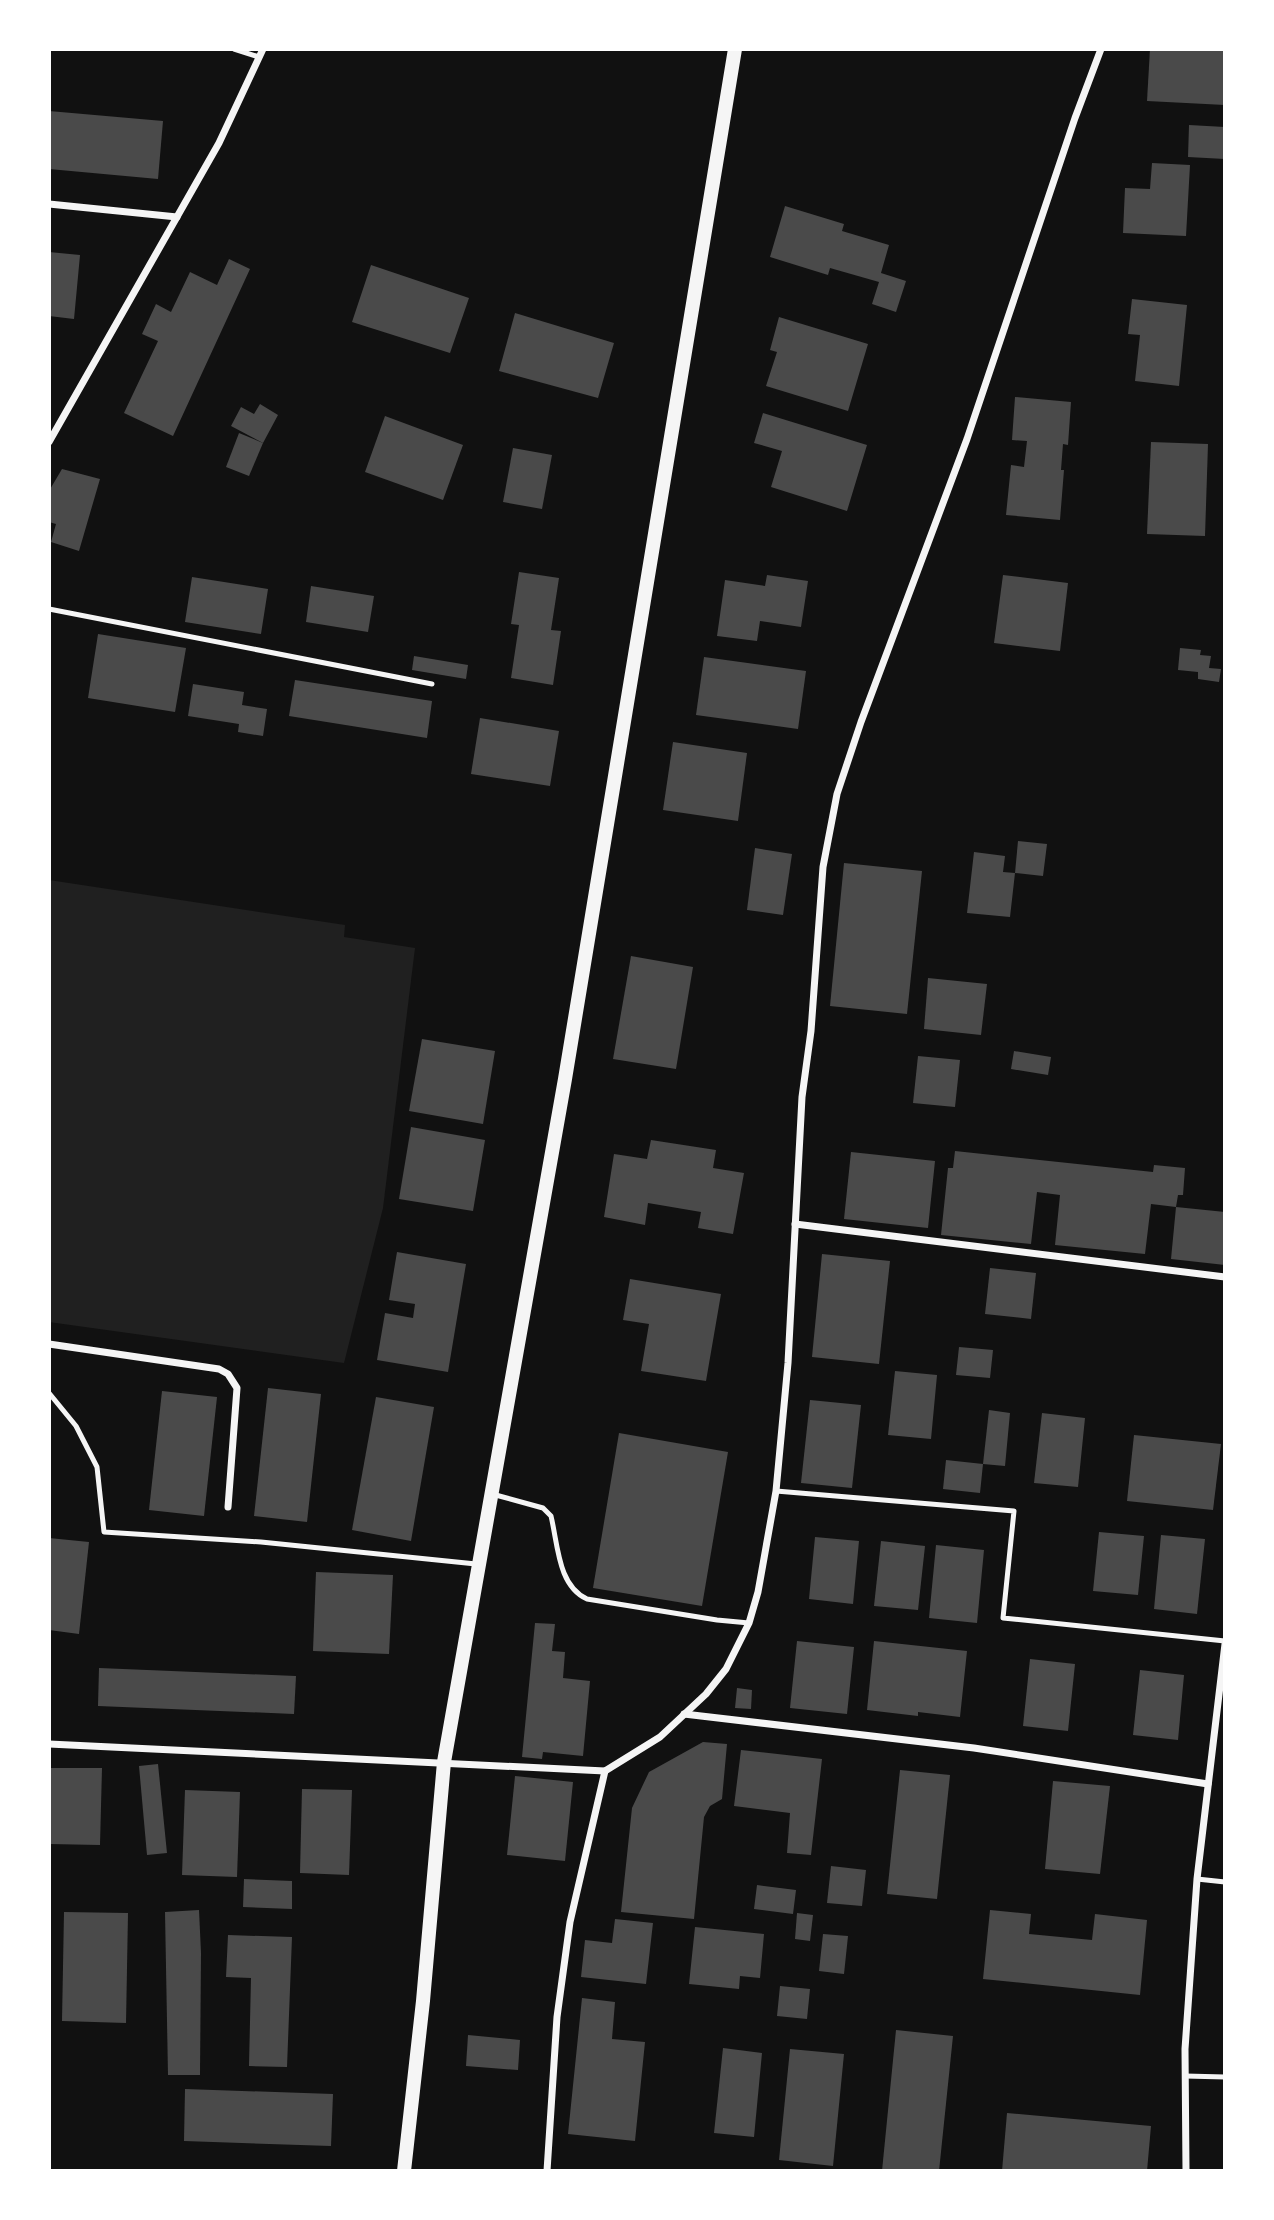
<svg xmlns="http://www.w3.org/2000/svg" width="1274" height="2220" viewBox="0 0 1274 2220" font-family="Manrope,sans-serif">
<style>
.green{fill:#202020}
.building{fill:#4a4a4a}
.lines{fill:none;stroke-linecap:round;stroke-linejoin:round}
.service{stroke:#f5f5f5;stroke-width:5}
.minor{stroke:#f5f5f5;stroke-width:7}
.secondary{stroke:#f5f5f5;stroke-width:14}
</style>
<rect width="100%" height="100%" fill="#111"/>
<path class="green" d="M49,880L345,925L344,937L415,948L383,1208L344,1363L49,1322Z"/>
<g class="building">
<path d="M1150,49H1225V105L1147,101Z"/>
<path d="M49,111L163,121L158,179L49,169Z"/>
<path d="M1189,125L1225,127V159L1188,157Z"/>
<path d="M1152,163L1190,165L1186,236L1123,233L1125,188L1150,189Z"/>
<path d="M785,206L844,224L842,231L889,245L881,273L906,281L896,312L872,304L879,282L830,268L828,275L770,257Z"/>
<path d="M49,252L80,255L74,319L49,316Z"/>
<path d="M229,259L250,269L173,436L124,413L158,341L142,334L156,304L171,312L190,272L217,285Z"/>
<path d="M371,265L469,298L450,353L352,322Z"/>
<path d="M1132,299L1187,305L1179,386L1135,381L1140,335L1128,334Z"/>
<path d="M515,313L614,343L598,398L499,371Z"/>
<path d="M779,317L868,344L848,411L766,386L777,352L770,350Z"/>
<path d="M1015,397L1071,402L1068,445L1063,444L1061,470H1064L1060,520L1006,515L1011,465L1024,467L1027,441L1012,440Z"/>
<path d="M260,404L278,415L263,443L231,426L241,407L254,414Z"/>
<path d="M763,413L867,445L847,511L771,487L782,451L754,443Z"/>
<path d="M385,416L463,445L443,500L365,472Z"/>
<path d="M239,433L263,443L249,476L226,467Z"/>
<path d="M1151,442L1208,444L1205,536L1147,534Z"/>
<path d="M513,448L552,455L542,509L503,502Z"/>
<path d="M62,469L100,479L79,551L51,542L56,524L49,522V491Z"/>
<path d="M519,572L559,578L551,630L561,631L553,685L511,678L519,625L511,624Z"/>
<path d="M767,575L808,581L801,627L760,621L757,641L717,636L725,580L765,586Z"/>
<path d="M1003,575L1068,583L1060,651L994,643Z"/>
<path d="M192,577L268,589L261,634L185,622Z"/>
<path d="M311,586L374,596L368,632L306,622Z"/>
<path d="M98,634L186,648L175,712L88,698Z"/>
<path d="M1180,648L1201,650L1200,655L1211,656L1209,668L1221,669L1219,682L1198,679V672L1178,670Z"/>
<path d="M414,656L468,665L466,679L412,670Z"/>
<path d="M704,657L806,671L798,729L696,715Z"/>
<path d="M295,680L432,701L427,738L289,716Z"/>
<path d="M193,684L244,692L242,705L267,709L263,736L238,732L239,724L188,716Z"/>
<path d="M480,718L559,731L550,786L471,774Z"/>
<path d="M673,742L747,753L738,821L663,810Z"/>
<path d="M1018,841L1047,844L1043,876L1015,873Z"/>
<path d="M755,848L792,854L783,915L747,910Z"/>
<path d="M974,852L1005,856L1003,872L1015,873L1010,917L967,913Z"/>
<path d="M844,863L922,871L907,1014L830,1006Z"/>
<path d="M631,956L693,967L676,1069L613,1059Z"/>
<path d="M928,978L987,984L981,1035L924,1029Z"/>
<path d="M422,1039L495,1051L483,1124L409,1111Z"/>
<path d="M1014,1051L1051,1057L1048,1075L1011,1069Z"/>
<path d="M918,1056L960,1060L955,1107L913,1103Z"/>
<path d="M411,1127L485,1140L473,1211L399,1199Z"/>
<path d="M651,1140L716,1150L713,1168L744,1173L733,1234L698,1228L701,1212L648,1203L645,1225L604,1217L614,1154L647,1159Z"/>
<path d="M955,1151L1153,1172L1154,1165L1185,1168L1183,1195H1178L1176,1207L1151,1204L1145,1254L1055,1245L1060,1195L1037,1192L1031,1244L941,1235L948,1168H953Z"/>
<path d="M851,1152L935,1161L928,1228L844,1219Z"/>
<path d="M1176,1207L1225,1212V1265L1171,1259Z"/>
<path d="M397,1252L466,1264L448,1372L377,1360L385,1313L413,1318L415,1304L389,1300Z"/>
<path d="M822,1254L890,1261L879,1364L812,1357Z"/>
<path d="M990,1268L1036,1273L1031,1319L985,1314Z"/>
<path d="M630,1279L721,1294L706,1381L641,1371L649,1324L623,1320Z"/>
<path d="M959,1347L993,1350L990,1378L956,1375Z"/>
<path d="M895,1371L937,1375L931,1439L888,1435Z"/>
<path d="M268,1388L321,1394L307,1522L254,1516Z"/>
<path d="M162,1391L217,1397L204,1516L149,1510Z"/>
<path d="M376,1397L434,1407L411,1541L352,1530Z"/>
<path d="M810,1400L861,1405L852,1488L801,1483Z"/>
<path d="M989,1410L1010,1413L1005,1466L983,1464Z"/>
<path d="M1042,1413L1085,1418L1078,1487L1034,1483Z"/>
<path d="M619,1433L728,1452L702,1606L593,1588Z"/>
<path d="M1134,1435L1221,1444L1213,1510L1127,1501Z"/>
<path d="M946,1460L983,1464L980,1493L943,1489Z"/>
<path d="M1099,1532L1144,1536L1138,1595L1093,1591Z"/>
<path d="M1161,1535L1205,1539L1197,1614L1154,1609Z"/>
<path d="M815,1537L859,1541L853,1604L809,1599Z"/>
<path d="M49,1538L89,1542L79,1634L49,1630Z"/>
<path d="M881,1541L925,1546L918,1610L874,1606Z"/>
<path d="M936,1545L984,1550L977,1623L929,1618Z"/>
<path d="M316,1572L393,1575L389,1654L313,1651Z"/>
<path d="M535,1623L555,1624L552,1651L565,1652L563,1678L590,1681L583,1756L543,1752L542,1759L522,1757Z"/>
<path d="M797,1641L854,1647L847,1714L790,1708Z"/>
<path d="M874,1641L967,1651L960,1717L918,1712V1716L867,1710Z"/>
<path d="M1030,1659L1075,1664L1068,1731L1023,1726Z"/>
<path d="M99,1668L296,1676L294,1714L98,1706Z"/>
<path d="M1140,1670L1184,1675L1178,1740L1133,1735Z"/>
<path d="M737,1688L752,1690L751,1709L735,1708Z"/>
<path d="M703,1742L727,1744L722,1799L710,1806L704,1817L694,1919L621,1912L632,1808L649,1772Z"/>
<path d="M741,1750L822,1759L811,1855L787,1853L790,1813L734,1806Z"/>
<path d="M158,1764L167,1853L147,1855L139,1766Z"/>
<path d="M49,1768H102L100,1845L49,1844Z"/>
<path d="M900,1770L950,1775L937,1899L887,1894Z"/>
<path d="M515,1776L573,1782L565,1861L507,1855Z"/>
<path d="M1053,1781L1110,1786L1100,1874L1045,1869Z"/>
<path d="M302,1789L352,1790L349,1875L300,1873Z"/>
<path d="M185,1790L240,1792L237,1877L182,1875Z"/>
<path d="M831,1866L866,1870L862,1906L827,1903Z"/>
<path d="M244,1879L292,1881V1909L243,1907Z"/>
<path d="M757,1885L796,1890L793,1914L754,1909Z"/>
<path d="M199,1910L201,1953L200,2075H168L165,1912Z"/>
<path d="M990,1910L1031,1914L1029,1934L1092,1940L1095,1914L1147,1920L1140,1995L983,1979Z"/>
<path d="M64,1912L128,1913L126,2023L62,2021Z"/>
<path d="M797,1913L813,1915L810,1941L795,1939Z"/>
<path d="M615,1919L653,1923L646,1984L581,1977L585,1940L612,1943Z"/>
<path d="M695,1927L764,1934L760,1978L740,1976L739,1989L689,1984Z"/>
<path d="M823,1934L848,1936L844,1974L819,1971Z"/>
<path d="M228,1935L292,1937L287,2067L249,2066L251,1978L226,1977Z"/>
<path d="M780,1986L810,1989L807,2019L777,2016Z"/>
<path d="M582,1998L615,2002L612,2039L645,2042L635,2141L568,2134Z"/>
<path d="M896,2030L953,2036L939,2171H882Z"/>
<path d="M468,2035L520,2040L518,2070L466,2066Z"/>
<path d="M723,2048L762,2053L754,2137L714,2133Z"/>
<path d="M790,2049L844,2054L833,2166L779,2160Z"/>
<path d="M185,2089L333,2094L331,2146L184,2141Z"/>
<path d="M1007,2113L1151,2126L1147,2171H1002Z"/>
</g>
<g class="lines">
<g class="service">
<path d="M234,49L259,57"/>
<path d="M49,609L432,684"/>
<path d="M49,1393L76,1426L97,1467L104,1532L261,1542L476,1564"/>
<path d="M776,1491L1014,1511L1003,1618L1225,1641"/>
<path d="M492,1494L543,1508L551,1516C558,1545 558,1586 587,1599L717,1620L749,1623"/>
<path d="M1197,1879L1225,1882"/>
<path d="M1185,2076L1225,2077"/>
</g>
<g class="minor">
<path d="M49,204L177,217"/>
<path d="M49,442L219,143L263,49"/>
<path d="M795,1224L1225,1277"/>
<path d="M49,1344L219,1369L228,1374L237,1388L228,1507"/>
<path d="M684,1714L974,1748L1208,1784"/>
<path d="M49,1744L605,1771"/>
<path d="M547,2171L557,2017L570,1922L605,1771L660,1737L706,1694L726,1669L749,1623L758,1592L776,1491L788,1363L802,1097L811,1031L823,867L837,794L861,722L967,439L1075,118L1101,49"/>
<path d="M1186,2171L1185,2049L1197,1879L1225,1644"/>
</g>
<path class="secondary" d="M404,2171L423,2001L444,1762L565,1079L735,49"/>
</g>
<rect width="1274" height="2220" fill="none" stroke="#ffffff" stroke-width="102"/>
</svg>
